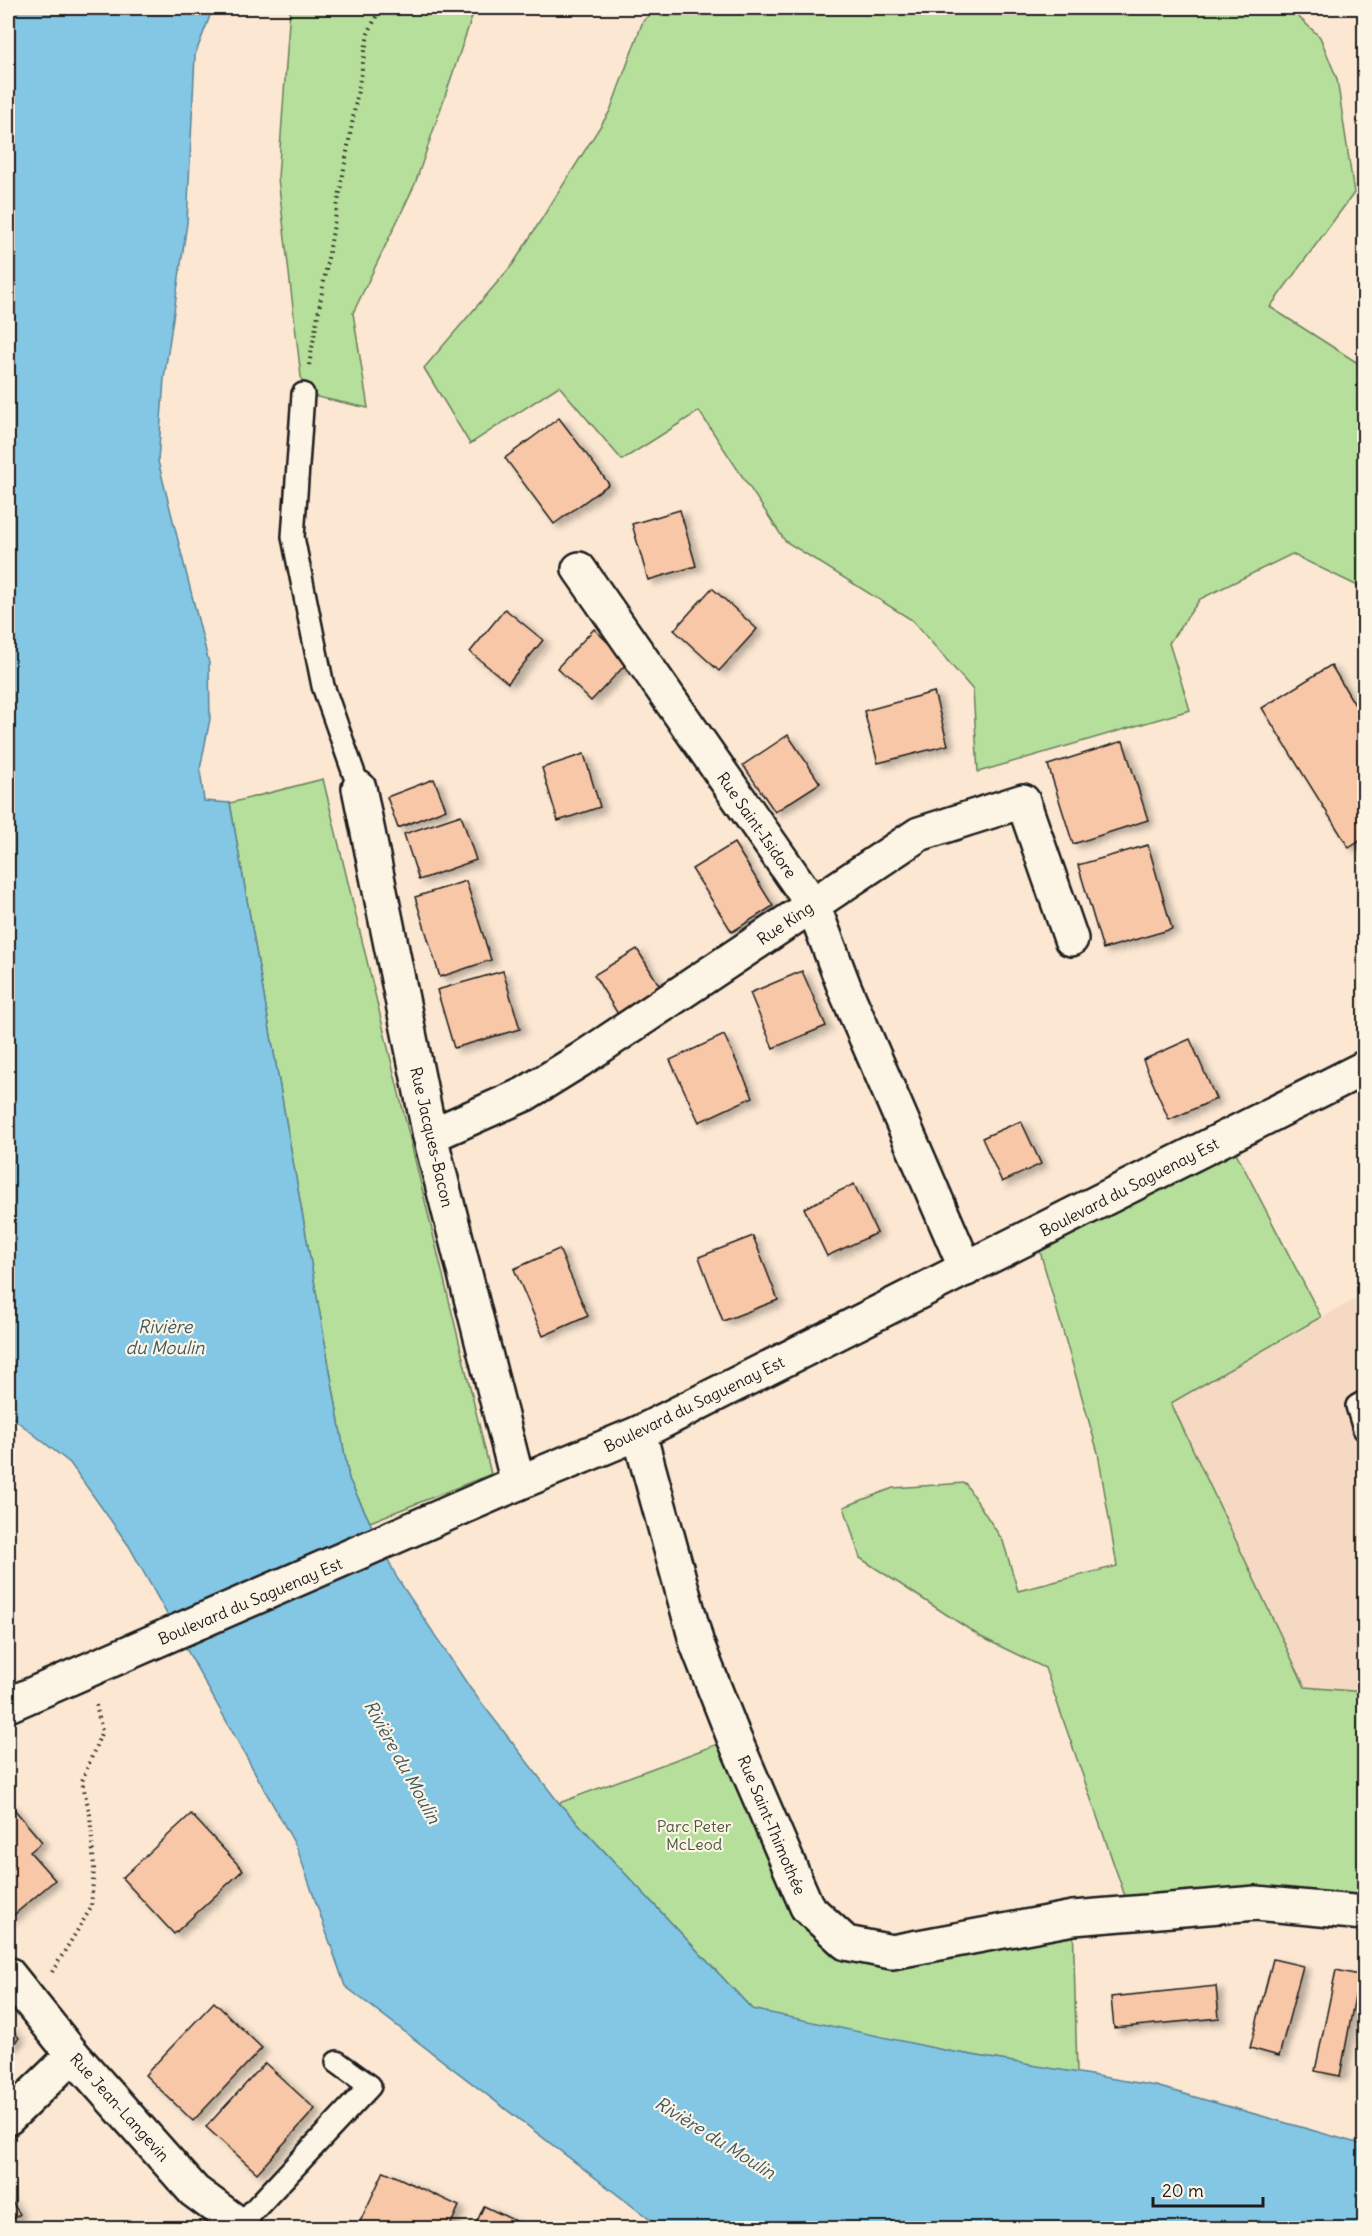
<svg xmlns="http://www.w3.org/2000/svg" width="1372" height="2236" viewBox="0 0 1372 2236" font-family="Delius,sans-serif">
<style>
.built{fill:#f6d9c2}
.green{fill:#b6df9b;stroke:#697e5c;stroke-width:1.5}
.water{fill:#84c7e5;stroke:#5a8395;stroke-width:1.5}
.building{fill:#f8c7a7;stroke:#1c1c1c;stroke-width:1.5;filter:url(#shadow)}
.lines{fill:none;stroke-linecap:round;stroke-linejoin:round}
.service-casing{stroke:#1c1c1c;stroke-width:26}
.minor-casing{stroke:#1c1c1c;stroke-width:38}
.secondary-casing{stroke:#1c1c1c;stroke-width:38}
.path{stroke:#1c1c1c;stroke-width:4;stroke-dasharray:1.5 4.5;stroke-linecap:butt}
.service{stroke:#fcf5e5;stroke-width:21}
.minor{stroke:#fcf5e5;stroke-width:33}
.secondary{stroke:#fcf5e5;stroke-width:33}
.labels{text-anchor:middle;stroke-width:4.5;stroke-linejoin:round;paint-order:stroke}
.street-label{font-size:16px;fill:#1c1c1c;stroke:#fcf5e5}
.park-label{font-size:16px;fill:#4a5642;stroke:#fcf5e5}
.water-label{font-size:18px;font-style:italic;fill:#405862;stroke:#fcf5e5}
</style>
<defs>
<filter id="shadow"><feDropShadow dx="6" dy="4" stdDeviation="3" flood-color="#0004"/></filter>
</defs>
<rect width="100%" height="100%" fill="#fbe7d2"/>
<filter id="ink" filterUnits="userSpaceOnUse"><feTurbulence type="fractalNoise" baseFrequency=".0167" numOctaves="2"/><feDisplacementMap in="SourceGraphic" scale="12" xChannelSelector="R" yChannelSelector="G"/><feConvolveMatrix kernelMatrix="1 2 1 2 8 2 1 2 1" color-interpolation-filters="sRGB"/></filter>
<g filter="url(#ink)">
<path class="built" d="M1364,1294V1692L1305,1687L1171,1403Z"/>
<g class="green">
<path d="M290,8H475L415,184L353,313L368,408L303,394L278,178Z"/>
<path d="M658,8H1289L1320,37L1337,79L1354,193L1270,307L1364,367V589L1292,554L1200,599L1169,643L1190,710L978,772L973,690L912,620L785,541L699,411L622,460L559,386L470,444L424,368L513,264L610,111L643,21Z"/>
<path d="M323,779L491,1474L370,1522L349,1479L230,803Z"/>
<path d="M1228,1137L1321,1317L1171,1403L1305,1687L1364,1692V1913H1131L1045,1668L981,1637L860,1558L844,1507L893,1488L965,1483L1003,1541L1018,1591L1117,1566L1098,1453L1035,1234Z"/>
<path d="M734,1738L807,1907L846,1943L1073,1918L1077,2073L948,2051L829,2027L752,2009L559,1803Z"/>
</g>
<path class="water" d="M8,8H213L195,55L187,223L164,379L158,461L209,663L210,719L200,769L204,801L230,803L349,1479L397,1578L470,1688L559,1803L752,2009L948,2051L1156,2086L1364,2145V2228H661L345,1986L297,1848L129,1546L70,1463L8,1414Z"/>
<g class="building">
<path d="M559,418L609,484L554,524L505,458Z"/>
<path d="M680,510L696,566L648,580L632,524Z"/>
<path d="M712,588L757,629L719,671L674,630Z"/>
<path d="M505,609L543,640L508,683L470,652Z"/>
<path d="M594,629L628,662L591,701L557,668Z"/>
<path d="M1331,665L1364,720V838L1349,848L1262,708Z"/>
<path d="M934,692L948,745L878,763L864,711Z"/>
<path d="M788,735L820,783L775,812L743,765Z"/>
<path d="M1123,741L1148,820L1073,844L1048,765Z"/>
<path d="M584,754L600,807L558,821L542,768Z"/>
<path d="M434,779L446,809L398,828L387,797Z"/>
<path d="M461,815L476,860L419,880L404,834Z"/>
<path d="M734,843L773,906L732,932L692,869Z"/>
<path d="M1148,845L1172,929L1103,949L1078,865Z"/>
<path d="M466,881L491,960L440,977L415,897Z"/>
<path d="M637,949L664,993L621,1019L594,975Z"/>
<path d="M503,971L520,1029L454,1048L437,990Z"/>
<path d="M802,971L826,1026L773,1048L750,993Z"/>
<path d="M724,1035L753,1097L699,1122L670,1060Z"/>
<path d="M1190,1039L1216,1099L1169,1120L1143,1060Z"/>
<path d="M1021,1121L1041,1164L1002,1182L982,1138Z"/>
<path d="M854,1184L877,1233L827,1256L804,1208Z"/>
<path d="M753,1236L778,1300L723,1321L699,1257Z"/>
<path d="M559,1249L588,1316L543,1336L514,1269Z"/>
<path d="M8,1802L42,1842L30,1852L55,1880L9,1919L8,1917Z"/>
<path d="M191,1814L243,1870L174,1934L122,1878Z"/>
<path d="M1273,1959L1303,1966L1279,2056L1250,2048Z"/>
<path d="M1336,1970L1359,1975L1340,2076L1315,2071Z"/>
<path d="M1216,1986L1219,2018L1114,2028L1111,1997Z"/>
<path d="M214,2002L262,2048L193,2121L145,2075Z"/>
<path d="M8,2025L19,2038L8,2049Z"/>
<path d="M265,2063L315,2109L257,2173L206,2127Z"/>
<path d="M384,2171L459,2206L449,2228H357Z"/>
<path d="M8,2197L20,2214L8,2223Z"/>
<path d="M484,2206L530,2228H474Z"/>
<path d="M207,2220L212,2228H195Z"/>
</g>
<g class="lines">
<g class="service-casing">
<g id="service">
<path d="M303,394L293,537L323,686L359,788"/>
<path d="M1364,1402L1357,1406L1364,1429"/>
<path d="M240,2225L370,2086L337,2062"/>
</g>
</g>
<g class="minor-casing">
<g id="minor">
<path d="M579,569L813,905L845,989L966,1269"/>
<path d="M359,788L430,1136L518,1483"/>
<path d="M430,1136L525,1094L580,1060L919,834L1023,801L1071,939"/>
<path d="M639,1433L697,1644L734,1738L807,1907L846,1943L892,1952L1073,1918L1256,1903L1364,1913"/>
<path d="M8,1974L73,2055L194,2191L244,2228"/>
<path d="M8,2118L73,2055"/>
</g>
</g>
<g class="secondary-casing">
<path id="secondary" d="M8,1705L518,1483L639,1433L1364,1068"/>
</g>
<g class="path">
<path d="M309,365L368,34L380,8"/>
<path d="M52,1972L91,1908L94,1868L90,1815L82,1781L102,1731L96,1705"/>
</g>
<use href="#service" class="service"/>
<use href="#minor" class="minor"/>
<use href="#secondary" class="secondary"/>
</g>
</g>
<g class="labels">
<g class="street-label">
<text transform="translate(757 825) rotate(55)" y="6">Rue Saint-Isidore</text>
<text transform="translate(785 923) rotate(-34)" y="6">Rue King</text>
<text transform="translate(432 1137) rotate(77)" y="6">Rue Jacques-Bacon</text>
<text transform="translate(1129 1187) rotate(-27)" y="6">Boulevard du Saguenay Est</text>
<text transform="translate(694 1404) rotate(-26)" y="6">Boulevard du Saguenay Est</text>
<text transform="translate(250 1601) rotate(-23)" y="6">Boulevard du Saguenay Est</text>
<text transform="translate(772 1825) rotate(67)" y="6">Rue Saint-Thimothée</text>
<text transform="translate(120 2107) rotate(48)" y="6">Rue Jean-Langevin</text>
</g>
<g class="park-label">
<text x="694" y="1832">Parc Peter<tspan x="694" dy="18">McLeod</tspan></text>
</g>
<g class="water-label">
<text x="165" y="1333">Rivière<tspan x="165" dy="21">du Moulin</tspan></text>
<text transform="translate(402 1762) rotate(61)" y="6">Rivière du Moulin</text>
<text transform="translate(715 2138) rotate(32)" y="6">Rivière du Moulin</text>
</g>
</g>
<rect width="1372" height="2236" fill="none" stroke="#fcf5e5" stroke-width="30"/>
<rect x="15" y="15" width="1342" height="2206" fill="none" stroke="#1c1c1c" stroke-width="2" filter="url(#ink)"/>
<path d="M1153 2197v9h110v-9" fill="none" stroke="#1c1c1c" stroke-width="3"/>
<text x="1162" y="2197" font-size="18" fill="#1c1c1c" stroke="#fcf5e5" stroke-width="4.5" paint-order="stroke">20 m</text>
</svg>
